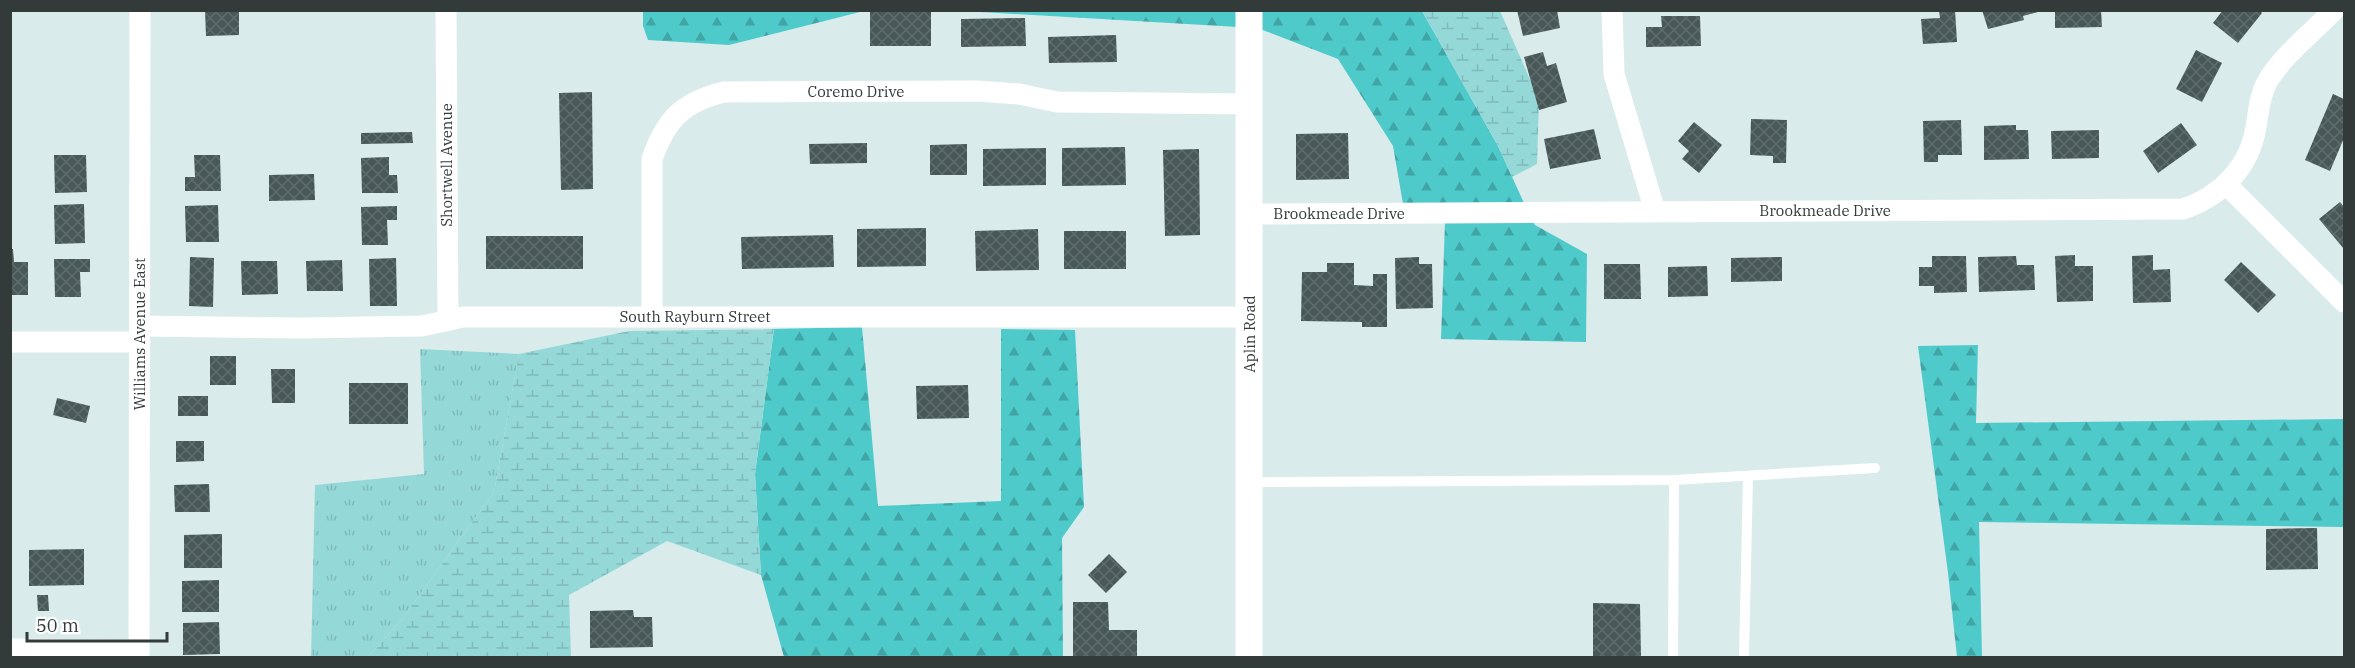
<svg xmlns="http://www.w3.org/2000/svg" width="2355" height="668" viewBox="0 0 2355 668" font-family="'IBM Plex Serif',serif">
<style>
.grass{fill:url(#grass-tufts)}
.forest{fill:url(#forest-firs)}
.wetland{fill:url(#wetland-marsh)}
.building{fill:url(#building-cross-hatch)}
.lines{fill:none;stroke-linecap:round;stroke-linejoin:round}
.service{stroke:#fff;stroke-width:10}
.minor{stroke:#fff;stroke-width:21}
.tertiary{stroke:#fff;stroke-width:27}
.labels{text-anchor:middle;stroke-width:6;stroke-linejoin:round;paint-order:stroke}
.street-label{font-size:15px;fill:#333a3a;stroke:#fff}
</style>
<defs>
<pattern id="grass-tufts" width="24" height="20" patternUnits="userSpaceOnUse" patternTransform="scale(1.5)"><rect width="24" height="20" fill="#95d8d8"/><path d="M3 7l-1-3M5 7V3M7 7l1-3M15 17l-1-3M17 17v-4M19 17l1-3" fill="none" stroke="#81baba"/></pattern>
<pattern id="forest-firs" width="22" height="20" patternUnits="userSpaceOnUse" patternTransform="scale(1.5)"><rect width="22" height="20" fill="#4ecacb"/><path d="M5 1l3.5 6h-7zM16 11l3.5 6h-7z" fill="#41a5a6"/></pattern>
<pattern id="wetland-marsh" width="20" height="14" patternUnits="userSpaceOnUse" patternTransform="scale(1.5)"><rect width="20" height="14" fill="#95d8d8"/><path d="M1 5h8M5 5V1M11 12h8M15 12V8" fill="none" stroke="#81baba"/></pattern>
<pattern id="building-cross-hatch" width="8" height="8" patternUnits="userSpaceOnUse" patternTransform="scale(1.5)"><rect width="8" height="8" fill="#485757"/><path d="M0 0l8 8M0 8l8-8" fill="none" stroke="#606d6d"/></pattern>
</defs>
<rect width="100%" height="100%" fill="#d9ebeb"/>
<path class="grass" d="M420,349L519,354L494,492L403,618L368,657L311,658L315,485L424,474Z"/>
<g class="forest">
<path d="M643,11V10L864,11L729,45L648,40L643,26Z"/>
<path d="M964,11H1238V27Z"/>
<path d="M1260,11H1422L1498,146L1524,203L1403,204L1393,146L1338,59L1260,29Z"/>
<path d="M1445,222H1533L1535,225L1587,254L1586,342L1441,339Z"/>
<path d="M862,327L878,506L1001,501V329L1075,330L1084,507L1062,538L1063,657H784L761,575L755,474L774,329Z"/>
<path d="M1978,345L1976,423L2344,419V527L1979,522L1982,657H1957L1948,573L1918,346Z"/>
</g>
<g class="wetland">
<path d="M1422,11H1500L1539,100L1537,164L1512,177L1498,146Z"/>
<path d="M774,329L755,474L761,575L667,541L569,595L571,657H368L403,618L494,492L519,354L629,331Z"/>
</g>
<g class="building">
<path d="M205,10H239V35L206,36Z"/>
<rect x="870" y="10" width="61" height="36"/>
<path d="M1517,10H1557L1560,28L1523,36Z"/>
<path d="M1939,10H1955L1957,42L1923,44L1921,19L1940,18Z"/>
<path d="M1982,10H2037L2038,12L2023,16L2024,20L1988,29Z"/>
<path d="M2055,10H2101L2102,27L2055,28Z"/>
<path d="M2223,10H2259L2262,13L2238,43L2213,23Z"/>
<path d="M1661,16H1700L1701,46L1646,47V27H1662Z"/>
<path d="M1025,18L1026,46L961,47V19Z"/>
<path d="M1116,35L1117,62L1049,63L1048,37Z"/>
<path d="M2196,50L2222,63L2202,102L2176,89Z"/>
<path d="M1543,52L1547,66L1556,63L1567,102L1539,110L1524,57Z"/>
<path d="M592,92L593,189L561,190L559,93Z"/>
<path d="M2333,94L2344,99V138L2330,171L2305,160Z"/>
<path d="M1751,119L1787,120L1786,163H1773V156L1750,155Z"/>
<path d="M1961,120L1962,155H1938V162H1924L1923,121Z"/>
<path d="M1694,122L1722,145L1699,173L1682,159L1689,151L1678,141Z"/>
<path d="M2181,123L2197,145L2158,173L2143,151Z"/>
<path d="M2016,125V130H2028L2029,159L1984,160V126Z"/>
<path d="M1594,129L1601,159L1550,169L1544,139Z"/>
<path d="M2099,130V158L2052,159L2051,131Z"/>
<path d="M412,132L413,143L361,144V133Z"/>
<path d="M1348,133L1349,179L1296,180V134Z"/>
<path d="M867,143V163L810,164L809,144Z"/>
<path d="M967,144V175H930V145Z"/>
<path d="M1125,147L1126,185L1062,186V148Z"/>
<path d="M1046,148V185L983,186V149Z"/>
<path d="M1199,149L1200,235L1165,236L1163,150Z"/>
<path d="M54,155H86L87,192L55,193Z"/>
<path d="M194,155H220L221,191H185V177H195Z"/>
<path d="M389,157V175H397L398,193H362L361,158Z"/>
<path d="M314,174L315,200L269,201V175Z"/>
<path d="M2340,202L2344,207V249L2319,219Z"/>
<path d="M84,204L85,243L55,244L54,205Z"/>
<path d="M218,205L219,242H186L185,206Z"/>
<path d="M397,206V220H387L388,245H362L361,207Z"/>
<path d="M926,228V266L857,267V229Z"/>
<path d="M1038,229L1039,270L976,271L975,231Z"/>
<rect x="1064" y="231" width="62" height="38"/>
<path d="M833,235L834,267L742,269L741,237Z"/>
<rect x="486" y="236" width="97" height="33"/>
<path d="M10,249H13L14,262H28V295H10Z"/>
<path d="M2075,255V266H2093V301L2057,302L2055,256Z"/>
<path d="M2153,255V270L2170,269L2171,302L2133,303L2132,256Z"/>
<path d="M1932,256H1966L1967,292L1934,293V286H1919V267H1932Z"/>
<path d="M2016,256L2017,265H2034L2035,290L1979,292L1978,257Z"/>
<path d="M190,257L214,258L213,307L189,306Z"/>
<path d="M1419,257V264H1432L1433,308L1396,309L1395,258Z"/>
<path d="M1782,257V281L1731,282V258Z"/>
<path d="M396,258L397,306H370L369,259Z"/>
<path d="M54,259H90V272H80L81,297H55Z"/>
<path d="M342,260L343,291H307L306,261Z"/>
<path d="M241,261H277L278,294L242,295Z"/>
<path d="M2241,262L2276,295L2258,313L2224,280Z"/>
<path d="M1327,263H1354V285L1373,286V274H1387V327H1362V322L1301,321L1302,272H1327Z"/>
<path d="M1604,264H1640L1641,299H1604Z"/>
<path d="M1707,266L1708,296L1668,297V267Z"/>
<rect x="210" y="356" width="26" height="29"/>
<path d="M271,369H295V403H272Z"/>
<rect x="349" y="383" width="59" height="41"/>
<path d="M968,385L969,418L917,419L916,386Z"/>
<rect x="178" y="396" width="30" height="20"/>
<path d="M57,398L90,406L86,423L53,415Z"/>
<path d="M176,441H204V461L176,462Z"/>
<path d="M209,484L210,512H175L174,485Z"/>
<path d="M2317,528L2318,569L2266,570V529Z"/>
<path d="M222,534V568H184V535Z"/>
<path d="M84,549V585L29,586V550Z"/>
<path d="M1109,554L1127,572L1106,593L1088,575Z"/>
<path d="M219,580V612H182V581Z"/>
<path d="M37,595H48L49,611H38Z"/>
<path d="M1073,602H1108L1109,630H1137V658H1073Z"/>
<path d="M1593,603L1640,604L1641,658H1593Z"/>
<path d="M633,610L634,617H652L653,647L590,648V611Z"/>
<path d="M219,622L220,654L183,655V623Z"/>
</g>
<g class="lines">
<g class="service">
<path d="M1250,482L1674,480L1875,468"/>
<path d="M1673,658L1674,480"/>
<path d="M1744,658L1748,476"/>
</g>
<g class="minor">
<path d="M446,10L448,320"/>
<path d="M1612,10L1614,74L1655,211"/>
<path d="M2226,184L2344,302"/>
<path d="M1249,214L2183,209C2220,197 2250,167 2256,127C2259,111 2259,97 2267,82C2283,55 2312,33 2334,10"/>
<path d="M652,317V159C666,119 683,102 724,92L977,91L1019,94L1057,102L1249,104"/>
<path d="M140,326L302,328L422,326L463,317H1250"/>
<path d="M10,342H140"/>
<path d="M10,649L139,650"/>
<path d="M139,658L140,10"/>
</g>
<path class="tertiary" d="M1249,658V10"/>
</g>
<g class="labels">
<g class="street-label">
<text x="856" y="97">Coremo Drive</text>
<text transform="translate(447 165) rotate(-90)" y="5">Shortwell Avenue</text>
<text x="1825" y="216">Brookmeade Drive</text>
<text x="1339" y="219">Brookmeade Drive</text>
<text x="695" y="322">South Rayburn Street</text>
<text transform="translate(140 334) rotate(-90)" y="5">Williams Avenue East</text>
<text transform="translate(1250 334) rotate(-90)" y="5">Aplin Road</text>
</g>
</g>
<rect width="2355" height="668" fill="none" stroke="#333a3a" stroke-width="24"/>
<path d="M27 632v9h140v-9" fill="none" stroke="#333a3a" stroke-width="3"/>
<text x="36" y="632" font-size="18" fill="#333a3a" stroke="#ffffff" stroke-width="4.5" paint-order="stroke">50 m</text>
</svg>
